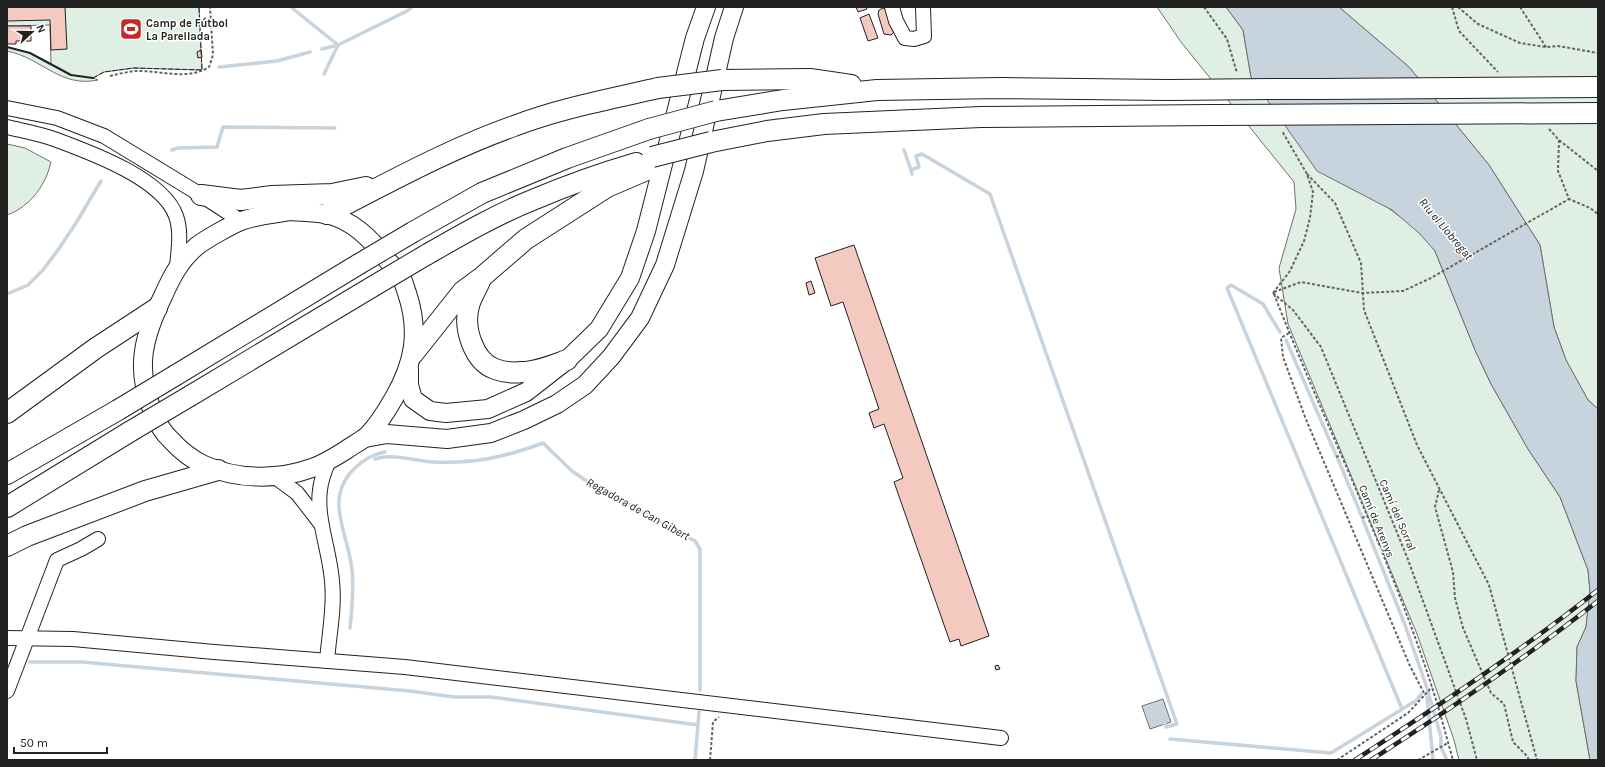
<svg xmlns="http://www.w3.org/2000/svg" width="1605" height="767" viewBox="0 0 1605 767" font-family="Karla,sans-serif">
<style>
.green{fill:#e0efe3;stroke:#6f6f6f}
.water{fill:#c7d3dd;stroke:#6f6f6f}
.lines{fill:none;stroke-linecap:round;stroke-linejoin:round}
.stream{stroke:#c7d3dd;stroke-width:3.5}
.building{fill:#f3c9c0;stroke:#222}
.minor-casing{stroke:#222;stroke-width:16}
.major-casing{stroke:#222;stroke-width:20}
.highway-casing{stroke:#222;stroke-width:22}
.path{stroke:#646464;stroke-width:2;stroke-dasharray:3 2;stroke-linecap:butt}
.minor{stroke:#fff;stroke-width:14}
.major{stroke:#fff;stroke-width:18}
.highway{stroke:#fff;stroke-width:20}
.rail-casing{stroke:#222;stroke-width:4.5}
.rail{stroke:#fff;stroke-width:3;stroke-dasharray:9;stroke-linecap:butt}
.highway-bridge-casing{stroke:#222;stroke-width:22;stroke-linecap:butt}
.highway-bridge{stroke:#fff;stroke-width:20}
.fence{stroke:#222;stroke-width:1;stroke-dasharray:5 2;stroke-linecap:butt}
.wall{stroke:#222;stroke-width:2}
.labels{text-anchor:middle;stroke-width:3;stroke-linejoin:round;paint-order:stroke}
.poi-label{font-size:11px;font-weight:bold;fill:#222;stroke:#fff;text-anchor:start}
.street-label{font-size:11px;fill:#222;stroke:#fff}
.water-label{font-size:12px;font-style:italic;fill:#222;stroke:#fff}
</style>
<rect width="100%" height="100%" fill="#fff"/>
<g class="green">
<path d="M7,7H199L202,70L134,68L104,72L93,78L98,80C60,88 42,58 7,51V47L30,53L51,65L50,25L7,26Z"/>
<path d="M1157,7H1226L1243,30L1251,77L1383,204L1411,225L1427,240L1435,251L1475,350L1491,384L1528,449L1560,497L1588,570L1590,591L1586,627L1577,647L1576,681L1590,760H1459L1454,740L1417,634L1288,324L1279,268L1296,209L1294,182L1181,42Z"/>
<path d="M1339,7H1598V409L1588,400L1572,371L1566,360L1554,327L1540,245L1489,165L1409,67Z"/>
<path d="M7,144L25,148L51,162C49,169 47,177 43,183C36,197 22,210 7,215Z"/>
</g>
<g class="water">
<path d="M1226,7H1339L1409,67L1489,165L1540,245L1554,327L1566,360L1572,371L1588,400L1598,409V760H1590L1576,681L1577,647L1586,627L1590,591L1588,570L1560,497L1528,449L1491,384L1475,350L1435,251L1419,233L1392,210L1317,171L1251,77L1243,30Z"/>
<path d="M1163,699L1171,722L1150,729L1142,706Z"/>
</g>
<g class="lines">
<g class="stream">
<path d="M292,7V8L338,45L324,74"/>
<path d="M322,49L338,45L407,11L412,7"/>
<path d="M219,67L277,61L310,52"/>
<path d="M172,150L178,148L217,147L223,127L335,128"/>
<path d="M904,150L911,170"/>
<path d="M912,174L911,170L919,167L916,156L922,154L990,194L1177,724L1166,727L1165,724"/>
<path d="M7,294L28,285L43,270L58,250L76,223L101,181"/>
<path d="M1280,332L1263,304L1231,285L1227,288L1402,709"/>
<path d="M1286,340L1336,455"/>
<path d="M375,459C393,453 415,461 433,462C474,464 505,457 543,443L572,471L585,480L695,541L700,549V690"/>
<path d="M1338,459L1362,517"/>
<path d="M1363,520L1405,625L1427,688L1441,737V747L1447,760"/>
<path d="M350,628C352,609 354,589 352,570C349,535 323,499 354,469C363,460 372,454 385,452"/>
<path d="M30,662H82L410,691L454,697H491L698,725"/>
<path d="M1427,697L1433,760"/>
<path d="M1170,739L1331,753L1417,700L1421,694"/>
<path d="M695,760L699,712"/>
</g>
</g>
<g class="building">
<path d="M7,7H65L67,49L51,50L50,20L7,21Z"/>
<path d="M856,7H866L867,9L858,12Z"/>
<path d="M883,8L886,9L895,31L891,35L884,34L878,14L879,10Z"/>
<path d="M869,14L878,38L868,41L860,18Z"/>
<path d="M7,26H31V41H16V44H7Z"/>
<path d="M201,50L202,57L198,58L197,52Z"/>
<path d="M854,245L989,636L961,646L959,639L950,642L894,482L903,478L884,424L874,428L869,413L879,409L843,302L831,306L815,258Z"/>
<path d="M811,281L815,293L809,295L806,283Z"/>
<path d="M998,665L1000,669L996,670L995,666Z"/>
</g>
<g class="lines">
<g class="minor-casing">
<g id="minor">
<path d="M892,7L896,21L905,38L914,39L924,36L923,7"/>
<path d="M7,108L57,118L104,136L201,195L241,221"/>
<path d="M7,127C24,131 41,134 57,140C92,153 163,179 176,216C182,233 178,251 177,268"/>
<path d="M274,476L297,493L321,524"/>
<path d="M7,638L73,639L214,652L405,667L1001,738"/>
<path d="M327,661C329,634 335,607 332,581C330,552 316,518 320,490C321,479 325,470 329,460"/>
<path d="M7,691L57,560L81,549L98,539"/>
</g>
</g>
<g class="major-casing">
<g id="major">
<path d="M291,211C302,212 314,212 325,214C352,219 372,240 388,261C393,266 398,271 401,277C404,282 405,288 407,293C420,332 414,363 394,398C386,412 378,425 367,436C361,441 353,445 346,450C335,457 324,464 312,468C279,480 237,480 204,465C191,459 180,450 171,440C162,432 157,422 153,412C134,368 144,335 164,294C172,276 181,259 197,246C206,239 231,225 241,221C257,215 275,214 291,211Z"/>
<path d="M409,369V385L413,399L430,411L446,413L488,409L526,392L567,360L599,329L630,278L646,231L695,38L706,7"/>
<path d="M365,438L387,434L447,439L491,433L524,420L557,404L585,385L611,357L640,318L665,265L694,171L724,38L734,7"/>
</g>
</g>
<g class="highway-casing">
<g id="highway">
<path d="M722,80L810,79L851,85"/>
<path d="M1282,89H1320"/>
<path d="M716,111L783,100L877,90L1001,88L1168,90"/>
<path d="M711,142L767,131L824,124L981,117L1213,115"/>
<path d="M201,195L241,200L272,196L332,194L366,187"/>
<path d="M327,214C388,183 449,149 514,126C561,108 610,99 658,88"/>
<path d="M413,232L482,193L567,158L649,129"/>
<path d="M426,255C461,235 497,214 535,199C568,185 602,173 636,163"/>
<path d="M480,281C477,289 471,297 469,306C463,327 473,361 495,369C503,372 514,373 522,372C537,372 553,365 567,360"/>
<path d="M413,354L463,291L482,277L526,239L607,187L649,169"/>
<path d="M176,375L359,264"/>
<path d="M190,396L372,287"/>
<path d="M7,413L96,348L157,308"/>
<path d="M7,474L118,410"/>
<path d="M7,507L131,431"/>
<path d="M7,546L27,536L145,491L218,470"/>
</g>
</g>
<g class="path">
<path d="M1204,7L1227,39L1237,73"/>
<path d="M1452,7L1459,31L1498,72"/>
<path d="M1458,7L1478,24L1520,43L1546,47L1558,46L1598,53"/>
<path d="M1520,7L1546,47"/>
<path d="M110,76C118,74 127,72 135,71C159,70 187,81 209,67L213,55L210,7"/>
<path d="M1549,129L1559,140L1598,171"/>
<path d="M1559,140L1558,171L1569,199L1590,208L1598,214"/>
<path d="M1307,174L1335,203L1361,263L1364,310L1417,445L1489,585L1537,760"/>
<path d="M1274,292L1301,282L1362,293L1403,291L1431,278L1569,199"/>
<path d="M1273,293L1293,310L1321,347L1407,557L1466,719L1477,760"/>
<path d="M1273,293L1290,271L1304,241L1310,218L1313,192L1307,174L1282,131"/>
<path d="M1274,294C1325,425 1389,553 1432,687C1440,711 1446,736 1453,760"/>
<path d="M1289,333L1281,338L1283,357L1305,417L1410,666L1425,695"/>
<path d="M1336,457L1341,455"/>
<path d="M1439,490L1435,507L1453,572L1455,598L1463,628L1491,693L1504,704L1513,742L1527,756L1529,760"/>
<path d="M1362,518L1367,516"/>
<path d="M710,760L713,722L719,717"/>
<path d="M1337,760L1408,713L1432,687"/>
<path d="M1418,760L1448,743"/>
</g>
<use href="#minor" class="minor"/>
<use href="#major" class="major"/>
<use href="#highway" class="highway"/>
<g class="rail-casing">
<g id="rail">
<path d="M1355,760C1438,706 1521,651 1598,590"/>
<path d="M1371,760C1449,710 1525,658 1598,601"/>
</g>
</g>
<use href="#rail" class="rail"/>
<g class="highway-bridge-casing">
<g id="highway-bridge">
<path d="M658,88L722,80"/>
<path d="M1320,89L1598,87"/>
<path d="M1168,90L1282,89"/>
<path d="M1213,115L1598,113"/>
<path d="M649,129L716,111"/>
<path d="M652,157L711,142"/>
<path d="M359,264L413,232"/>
<path d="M372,287L426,255"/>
<path d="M118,410L176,375"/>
<path d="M131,431L190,396"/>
</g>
</g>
<use href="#highway-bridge" class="highway-bridge"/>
<path class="fence" d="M93,78L104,72L134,68L202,70L199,7"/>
<path class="wall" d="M7,47L30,53L71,75L93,78"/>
</g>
<defs>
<g id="stadium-square" transform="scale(1.15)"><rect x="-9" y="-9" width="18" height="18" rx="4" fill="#c62828" stroke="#fff"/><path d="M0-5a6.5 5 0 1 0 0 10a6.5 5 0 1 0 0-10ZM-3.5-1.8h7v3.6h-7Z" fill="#fff"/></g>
</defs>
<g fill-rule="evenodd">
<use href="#stadium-square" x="131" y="29"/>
</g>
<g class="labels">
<g class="poi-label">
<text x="146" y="27">Camp de Fútbol<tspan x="146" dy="13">La Parellada</tspan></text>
</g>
<g class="street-label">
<text transform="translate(1398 515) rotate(67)" y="4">Camí del Sorral</text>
<text transform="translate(1377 521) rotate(68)" y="4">Camí de Arenys</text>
</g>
<g class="water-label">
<text transform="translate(1446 229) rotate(50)" y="4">Riu el Llobregat</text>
<text transform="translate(638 509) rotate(29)" y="4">Regadora de Can Gibert</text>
</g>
</g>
<rect width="1605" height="767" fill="none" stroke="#222222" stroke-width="16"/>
<g transform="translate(32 32) rotate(69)" stroke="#ffffff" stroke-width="3" paint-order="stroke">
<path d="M0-3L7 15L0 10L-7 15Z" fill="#222222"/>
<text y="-6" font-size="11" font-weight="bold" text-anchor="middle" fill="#222222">N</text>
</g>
<path d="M14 747v6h93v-6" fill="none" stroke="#222222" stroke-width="2"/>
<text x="20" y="747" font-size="12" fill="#222222" stroke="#ffffff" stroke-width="3" paint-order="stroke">50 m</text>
</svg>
